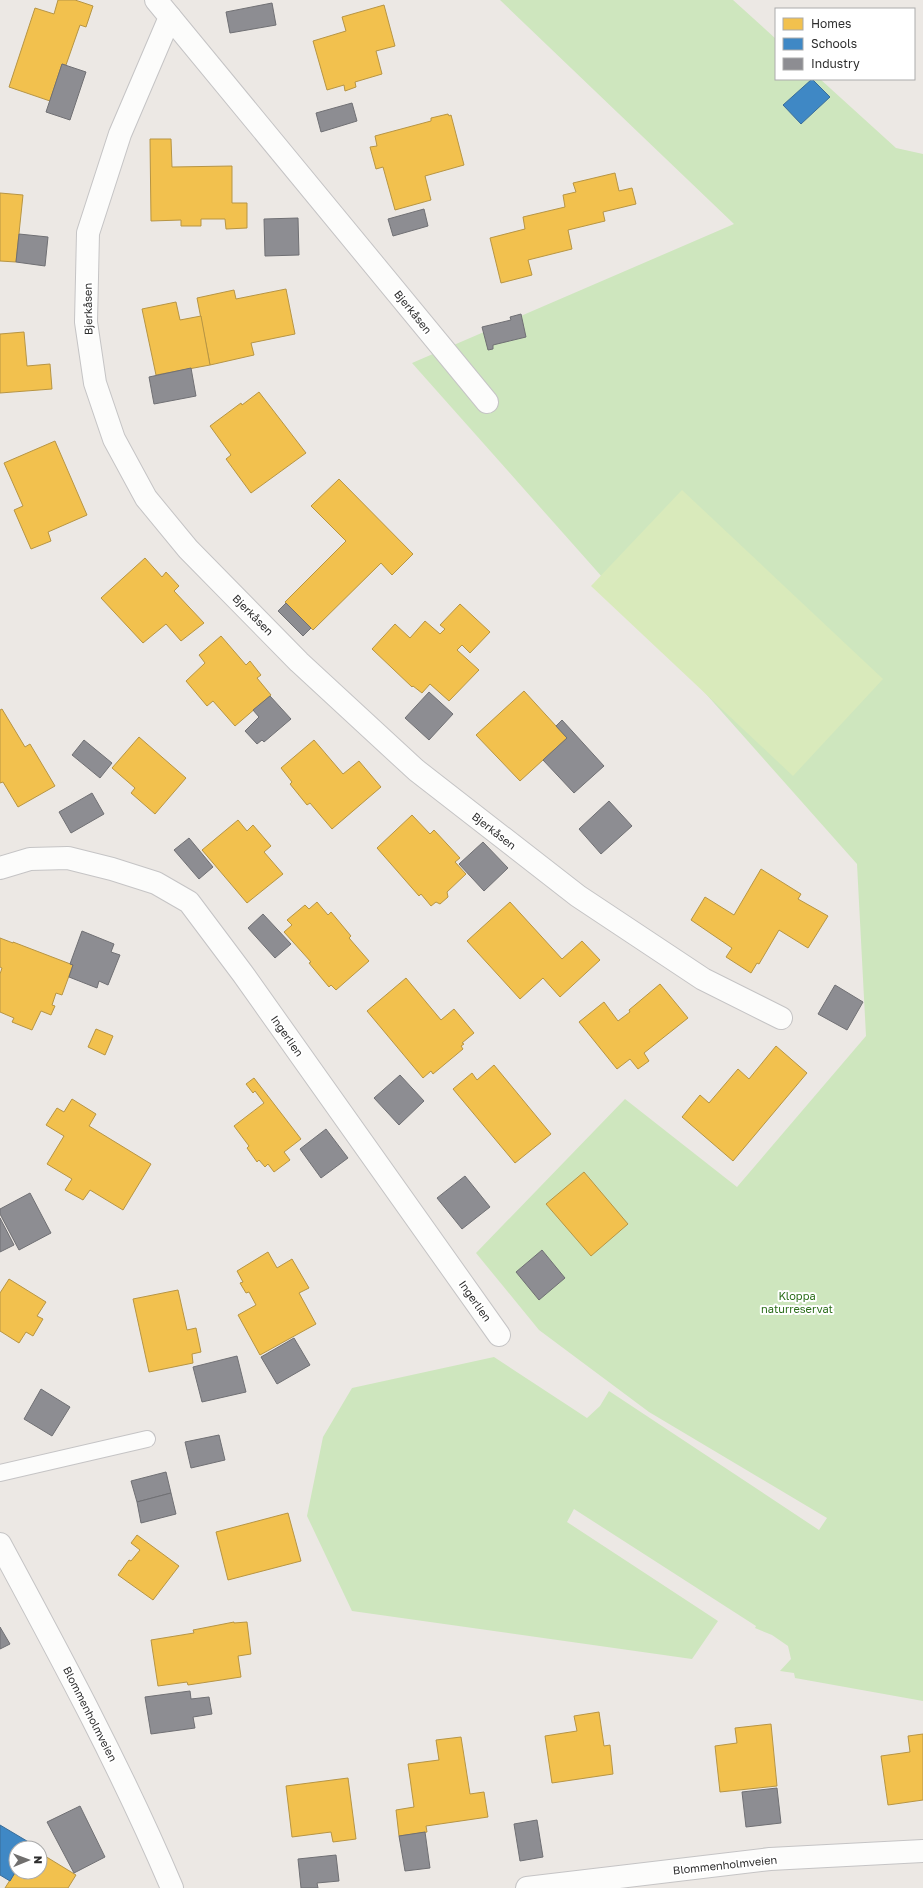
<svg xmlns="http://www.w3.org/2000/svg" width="923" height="1888" viewBox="0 0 923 1888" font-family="'Golos Text',sans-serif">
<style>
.green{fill:#cee6be}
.pitch{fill:#d9eabb}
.homes{fill:#f2c14e;stroke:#b79544}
.schools{fill:#3f88c5;stroke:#3a6d98}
.industry{fill:#8d8d92;stroke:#707074}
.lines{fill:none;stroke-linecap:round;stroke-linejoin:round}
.service-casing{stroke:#c5c4c5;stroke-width:18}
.minor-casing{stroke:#c5c4c5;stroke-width:24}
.service{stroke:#fcfcfb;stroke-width:16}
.minor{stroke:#fcfcfb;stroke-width:22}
.labels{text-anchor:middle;stroke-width:4;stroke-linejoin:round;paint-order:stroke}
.street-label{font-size:11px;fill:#2e2e2e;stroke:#fff}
.park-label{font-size:11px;fill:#2c6e1b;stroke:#fff}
</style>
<rect width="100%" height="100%" fill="#ece8e4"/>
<path class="green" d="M500,0H733L776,39V79H820L896,148L923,154V1701L795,1678L794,1673L780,1671L791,1659L788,1646L772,1635L755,1628L756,1626L574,1509L567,1522L718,1621L692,1659L352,1611L307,1516L323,1437L352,1388L494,1357L587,1418L600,1406L609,1391L819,1530L827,1518L649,1412L539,1330L476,1253L625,1099L737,1187L866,1036L857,864L412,363L734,224Z"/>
<path class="pitch" d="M682,490L883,679L793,776L591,586Z"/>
<g class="homes">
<path d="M58,0H75L93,6L86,27L80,25L66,65L62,64L50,101L9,87L35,8L54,14Z"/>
<path d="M384,5L395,46L376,51L382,74L355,82L356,87L345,91L344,85L327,90L313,41L346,31L342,17Z"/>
<path d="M448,114L449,116L451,115L464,165L425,176L431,200L395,210L383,167L376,169L370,147L377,146L375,136L431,121V118Z"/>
<path d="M150,139H171L172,167L232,166V203H247V228L226,229L225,219H201V226H181V220L151,221Z"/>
<path d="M615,173L619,191L632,188L636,204L603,212L605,221L568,230L572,249L528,260L532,275L501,283L490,238L525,229L523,217L565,207L563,195L576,192L573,183Z"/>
<path d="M0,193L23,195L16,262L0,261Z"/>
<path d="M286,289L295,334L251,343L254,355L210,365L197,298L234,290L236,299Z"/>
<path d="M176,302L180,320L201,316L210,365L156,375L142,309Z"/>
<path d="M24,332L27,366L50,364L52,389L0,393V334Z"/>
<path d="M259,392L306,453L251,493L226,459L231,455L210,426L241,403L242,405Z"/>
<path d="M55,441L87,515L48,532L51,541L31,549L14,510L23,506L4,463Z"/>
<path d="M339,479L413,554L392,575L381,563L313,630L285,602L346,541L311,506Z"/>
<path d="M145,558L162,577L166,572L179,586L174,591L204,623L181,641L166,624L143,643L101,598Z"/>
<path d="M460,604L490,632L470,653L462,645L457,650L479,670L449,701L430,684L422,693L413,686L412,687L372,649L395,624L410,638L425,621L440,634L445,629L440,625Z"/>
<path d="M221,636L246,665L250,661L261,675L257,678L271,695L235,726L213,701L207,706L186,681L205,663L199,655Z"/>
<path d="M524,691L567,738L520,781L476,735Z"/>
<path d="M2,709L25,747L30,744L55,786L18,807L3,782L0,783V710Z"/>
<path d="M139,737L186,778L155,814L131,793L135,788L112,768Z"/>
<path d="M314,740L343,774L359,761L381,787L332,829L310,803L307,805L290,784L292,782L281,768Z"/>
<path d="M412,815L430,834L434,830L460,858L455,862L466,874L447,892L448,897L440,904L436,902L431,906L421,894L419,896L377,848Z"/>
<path d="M238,820L247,831L253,825L271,846L264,852L283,874L247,903L202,850Z"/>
<path d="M761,869L801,894L798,899L828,916L808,948L779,930L759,964L757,963L751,973L726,957L732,948L691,920L705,897L734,915Z"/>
<path d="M317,902L328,915L331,912L351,936L349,938L369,961L336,990L331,985L329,987L309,963L311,962L284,932L292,925L287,920L305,905L309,909Z"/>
<path d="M510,902L562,959L582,941L600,960L560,997L543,978L520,999L467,941Z"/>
<path d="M0,938L13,943V942L73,965L62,995L56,993L52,1005L55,1006L51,1015L41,1011L32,1030L12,1022L14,1018L0,1012V974L2,968L0,967Z"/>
<path d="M406,978L441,1020L454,1009L474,1033L462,1043L464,1044L461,1046L463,1049L433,1074L431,1071L423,1078L367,1011Z"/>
<path d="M660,984L688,1018L644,1053L649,1061L638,1069L630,1059L617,1069L579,1022L604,1002L618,1021L630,1012L629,1010Z"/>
<path d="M96,1029L113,1036L105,1055L88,1047Z"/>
<path d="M776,1046L807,1073L733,1161L682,1117L700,1095L709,1103L738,1069L749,1079Z"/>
<path d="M494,1065L551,1134L515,1163L453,1089L472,1073L477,1080Z"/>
<path d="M254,1078L301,1139L284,1152L290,1160L274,1172L268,1164L265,1167L259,1160L257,1162L247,1148L249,1146L234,1126L264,1103L255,1091L253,1093L246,1084Z"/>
<path d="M72,1099L96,1114L89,1126L151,1164L123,1210L90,1190L83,1200L65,1190L72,1179L47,1164L64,1136L46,1125L57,1108L64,1112Z"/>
<path d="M584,1172L628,1224L591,1256L546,1204Z"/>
<path d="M268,1252L277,1268L292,1259L309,1288L299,1293L316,1324L260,1355L238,1315L256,1305L249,1292L246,1293L240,1283L243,1282L237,1271Z"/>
<path d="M9,1279L46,1302L37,1316L43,1319L33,1336L26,1332L19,1343L0,1331V1293Z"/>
<path d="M178,1290L187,1330L196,1328L201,1352L192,1354L193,1363L149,1372L133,1299Z"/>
<path d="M288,1513L301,1561L228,1580L216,1532Z"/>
<path d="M137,1535L179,1566L153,1600L118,1575L129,1560L131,1561L140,1550L131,1543Z"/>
<path d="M234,1622V1623L247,1622L251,1654L238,1656L241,1677L188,1685L187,1682L158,1686L151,1640L194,1633L193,1630Z"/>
<path d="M599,1712L604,1746L610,1745L613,1774L552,1783L545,1736L577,1731L574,1716Z"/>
<path d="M771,1724L777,1786L720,1792L715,1746L737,1743L735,1728Z"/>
<path d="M923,1734V1800L888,1805L881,1756L910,1752L908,1736Z"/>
<path d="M461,1737L470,1794L484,1792L488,1817L426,1826L427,1832L399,1836L396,1810L414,1807L408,1764L439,1760L436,1740Z"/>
<path d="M348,1778L356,1839L333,1842L331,1832L292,1837L286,1786Z"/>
<path d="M40,1853L76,1875L68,1888H5L15,1872H40Z"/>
</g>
<g class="schools">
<path d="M812,79L830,97L801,124L783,105Z"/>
<path d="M0,1825L37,1847L16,1848V1871L10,1881L0,1875Z"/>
</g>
<g class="industry">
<path d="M272,3L276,25L230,33L226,12Z"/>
<path d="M62,64L86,72L70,120L46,112Z"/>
<path d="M352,103L357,121L321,132L316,113Z"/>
<path d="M424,209L428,226L393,236L388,219Z"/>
<path d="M298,218L299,255L265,256L264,219Z"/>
<path d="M19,234L48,237L45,266L16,262Z"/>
<path d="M521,314L526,337L493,345V349L488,350L482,327L511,320L510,317Z"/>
<path d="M191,368L196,396L154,404L149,377Z"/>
<path d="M286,603L311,628L303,636L278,611Z"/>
<path d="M429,692L453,714L429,740L405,718Z"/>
<path d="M270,696L291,719L264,742L262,740L257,744L245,731L259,717L253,710Z"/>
<path d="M562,720L604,766L574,793L543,760L567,738L556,726Z"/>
<path d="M84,740L112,763L100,778L72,755Z"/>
<path d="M92,793L104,814L71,833L59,812Z"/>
<path d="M609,801L632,826L601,854L579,829Z"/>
<path d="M189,838L213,867L199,879L174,850Z"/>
<path d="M483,842L508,868L484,891L459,864Z"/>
<path d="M263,914L291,944L275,958L248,928Z"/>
<path d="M82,931L114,944L111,952L120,955L108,985L99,981L97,988L69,977L73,965L70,964Z"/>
<path d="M835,985L863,1002L847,1030L818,1014Z"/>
<path d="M400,1075L424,1101L399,1125L374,1098Z"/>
<path d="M326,1129L348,1158L321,1178L300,1149Z"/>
<path d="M465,1176L490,1207L462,1229L437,1198Z"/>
<path d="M30,1193L51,1233L19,1250L0,1214V1209Z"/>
<path d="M0,1218L14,1245L0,1252Z"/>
<path d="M542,1250L565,1278L539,1300L516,1272Z"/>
<path d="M294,1338L310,1365L277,1384L261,1357Z"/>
<path d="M237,1356L246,1392L202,1402L193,1367Z"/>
<path d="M41,1389L70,1407L52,1436L24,1419Z"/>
<path d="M219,1435L225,1460L191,1468L185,1442Z"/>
<path d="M166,1472L171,1493L137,1502L131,1481Z"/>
<path d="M171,1493L176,1514L141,1523L137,1502Z"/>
<path d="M0,1627L10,1644L0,1649Z"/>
<path d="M190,1691L191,1699L209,1697L212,1714L193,1717L195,1728L151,1734L145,1697Z"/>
<path d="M777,1788L781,1823L746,1827L742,1792Z"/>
<path d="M80,1806L105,1857L74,1873L47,1822Z"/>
<path d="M537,1820L543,1857L520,1861L514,1824Z"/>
<path d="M425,1832L430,1868L405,1871L399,1836Z"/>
<path d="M336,1855L339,1881L317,1883L318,1888H301L298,1859Z"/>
</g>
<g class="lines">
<g class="service-casing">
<path id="service" d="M0,1473L147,1439"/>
</g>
<g class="minor-casing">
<g id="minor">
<path d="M156,0L170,17L120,134L88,233L86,322L95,383L114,439L146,498L188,549L299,662L416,770L578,896L703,979L781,1018"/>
<path d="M170,17L487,402"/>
<path d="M0,868L30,859L68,858L112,869L156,883L189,902L243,974L499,1335"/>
<path d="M0,1544C61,1657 122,1770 172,1888"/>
<path d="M527,1888L770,1859L923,1851"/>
</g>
</g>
<use href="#service" class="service"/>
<use href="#minor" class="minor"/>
</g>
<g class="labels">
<g class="street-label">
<text transform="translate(88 309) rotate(-91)" y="4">Bjerkåsen</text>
<text transform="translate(413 312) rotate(51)" y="4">Bjerkåsen</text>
<text transform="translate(253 615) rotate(45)" y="4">Bjerkåsen</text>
<text transform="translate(494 831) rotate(38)" y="4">Bjerkåsen</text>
<text transform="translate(287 1036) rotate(55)" y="4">Ingerlien</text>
<text transform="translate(475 1301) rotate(55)" y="4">Ingerlien</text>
<text transform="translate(90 1714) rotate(63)" y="4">Blommenholmveien</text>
<text transform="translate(725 1865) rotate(-6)" y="4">Blommenholmveien</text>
</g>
<g class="park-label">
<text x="797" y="1300">Kloppa<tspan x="797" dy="13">naturreservat</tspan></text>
</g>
</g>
<rect x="775" y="8" width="140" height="72" fill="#ffffff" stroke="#ababab"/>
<rect x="783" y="18" width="20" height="12" fill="#f2c14e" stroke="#ababab"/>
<text x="811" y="28" font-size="12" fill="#2e2e2e">Homes</text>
<rect x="783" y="38" width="20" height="12" fill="#3f88c5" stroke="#ababab"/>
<text x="811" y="48" font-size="12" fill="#2e2e2e">Schools</text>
<rect x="783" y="58" width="20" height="12" fill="#8d8d92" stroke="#ababab"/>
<text x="811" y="68" font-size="12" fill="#2e2e2e">Industry</text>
<g transform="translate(28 1860) rotate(89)"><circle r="19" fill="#ffffff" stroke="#ababab"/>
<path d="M0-3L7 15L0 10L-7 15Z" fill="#706f6e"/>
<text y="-6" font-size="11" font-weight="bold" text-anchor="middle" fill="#2e2e2e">N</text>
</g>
</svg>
